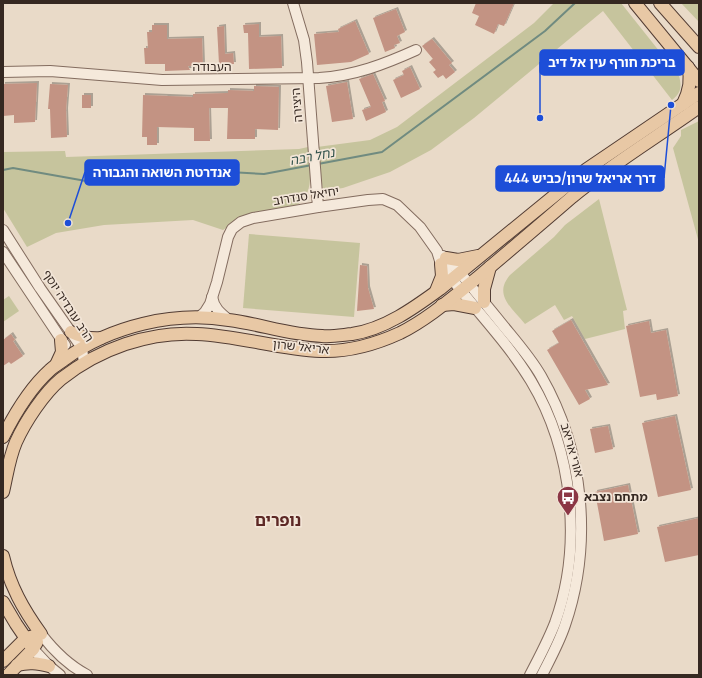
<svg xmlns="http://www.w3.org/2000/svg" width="702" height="678" viewBox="0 0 702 678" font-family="Merriweather,'Noto Sans Hebrew',serif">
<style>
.green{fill:#c6c49d}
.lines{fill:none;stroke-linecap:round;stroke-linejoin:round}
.stream{stroke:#708b80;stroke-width:2}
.building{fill:#c39383;filter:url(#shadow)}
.minor-casing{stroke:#836c5f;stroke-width:12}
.major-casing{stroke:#523c33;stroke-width:14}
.minor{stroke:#f5e9db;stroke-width:10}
.major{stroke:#e8c8a5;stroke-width:12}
.labels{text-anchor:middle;stroke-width:3.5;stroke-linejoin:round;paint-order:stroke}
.street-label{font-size:12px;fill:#352821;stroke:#f2e5d7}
.poi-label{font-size:12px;font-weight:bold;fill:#352821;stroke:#f2e5d7;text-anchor:start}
.water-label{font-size:13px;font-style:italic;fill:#32534c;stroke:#f2e5d7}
.district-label{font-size:16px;font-weight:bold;fill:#5d2825;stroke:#f2e5d7}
.leader{fill:none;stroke:#1d4ed8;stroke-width:1.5}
.callout-dot{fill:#1d4ed8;stroke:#f2e5d7;stroke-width:1.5}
.callout{fill:#1d4ed8;stroke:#1d4ed8;stroke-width:1.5}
.callout-label{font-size:13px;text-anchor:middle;font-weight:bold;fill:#fff}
</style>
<defs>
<filter id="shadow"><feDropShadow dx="2" dy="-2" stdDeviation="0" flood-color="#0004"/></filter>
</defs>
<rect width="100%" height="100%" fill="#e9dac8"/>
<g class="green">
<path d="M554,3H621L679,76C682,87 681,93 672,100L603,11L474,118L431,150L390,172L343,188L323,191L317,147L370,140L397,127L534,23Z"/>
<path d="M681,3H699V22Z"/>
<path d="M699,121V243L673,148L681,136V130Z"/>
<path d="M308,147C309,167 316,193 297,205L250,214L240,218L223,230L193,220L104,225L56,233L27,247L3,208V152L65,151L66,157L299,149Z"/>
<path d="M599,199L627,310L623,311L625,329L585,339L572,316L564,320L555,305L525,324C512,308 493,295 510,275L554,237L565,225Z"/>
<path d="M249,234L360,243L354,317L243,308Z"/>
<path d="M9,296L19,311L3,322V300Z"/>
</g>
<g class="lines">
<g class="stream">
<path d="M318,164L382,152L545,31L575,3"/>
<path d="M3,170L13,168L86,181L139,167L264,174L312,165"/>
</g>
</g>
<g class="building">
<path d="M476,3H514L504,26L498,24L494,34L475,25L479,16L472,13Z"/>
<path d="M396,9L405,32L397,36L400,43L394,45L395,48L385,52L373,18Z"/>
<path d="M355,21L369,54L351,62L317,65L314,34L339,32L338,29Z"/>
<path d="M259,24V37L281,36L282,68L249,69L248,33H244L243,25Z"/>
<path d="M152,25H167V39L202,38L203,65L188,66L190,70L165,71V64H145L144,48H148L147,32H152Z"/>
<path d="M224,26L225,54L233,53L234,64H219L217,27Z"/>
<path d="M432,39L452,63L449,65L455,72L446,79L443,75L438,78L433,72L436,70L429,62L433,59L422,46Z"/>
<path d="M410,67L420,89L401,98L393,80L404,75L402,71Z"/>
<path d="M373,74L385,101L382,102L386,112L366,121L362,110L371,107L359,79Z"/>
<path d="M347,82L353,119L332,122L326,86Z"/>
<path d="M37,83L35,122L14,123V115L3,116V84Z"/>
<path d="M50,84L68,85L66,110L67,137L51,138L50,109H48Z"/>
<path d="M254,86L279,87L278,130L255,129V139H227L228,108H209L210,141H194V128L157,127V145H147V137H142L143,95L193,97V94L228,93V90L254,91Z"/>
<rect x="82" y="95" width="9" height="13"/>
<path d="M360,265L367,266L368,288L374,309L357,311Z"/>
<path d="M571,320L608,385L585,390L590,399L579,405L547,350L559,343L552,331Z"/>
<path d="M649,321L651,333L666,330L678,396L657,400L656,394L640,397L626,326Z"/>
<path d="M11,334L15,340L13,341L23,356L11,364L9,362L3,366V340Z"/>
<path d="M675,416L691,490L658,497L642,423Z"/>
<path d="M608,426L613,449L595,453L590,429Z"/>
<path d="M628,485L638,534L604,541L595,492Z"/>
<path d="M699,518V555L665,562L657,527Z"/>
</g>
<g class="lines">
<g class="minor-casing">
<g id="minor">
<path d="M293,3L304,40L307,62L318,207"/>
<path d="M3,72L50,71L162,80L319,78C354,76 385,64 416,50"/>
<path d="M3,230L40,288L82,348L84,363"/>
<path d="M3,252L65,345"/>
<path d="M443,256C454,264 462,275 470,285C479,296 488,307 497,318C512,337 529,355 541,376C584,451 593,543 565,625C559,643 550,659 542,675"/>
<path d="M212,297C214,308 220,313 229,320"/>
<path d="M199,317L205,312L210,304L217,282L228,237L232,229L241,222L253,218L318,207L368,200L383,199L397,205L420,227L437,251L441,264L446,271C473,308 507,341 531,381C573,451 583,546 555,623C548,641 539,658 530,675"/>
<path d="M41,634C54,651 68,665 87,675"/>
<path d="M33,649L49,666L60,675"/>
</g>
</g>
<g class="major-casing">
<g id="major">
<path d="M635,3L699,81"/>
<path d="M660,3L699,47"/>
<path d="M683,104C689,92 692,80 688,67"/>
<path d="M446,258L458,260L478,256"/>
<path d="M436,291L442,276L441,264"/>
<path d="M484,302V289L490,267"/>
<path d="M442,305L454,304L475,308"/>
<path d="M71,332C81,337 90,339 101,338"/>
<path d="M56,365L62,352L61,340"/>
<path d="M3,437C15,413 30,388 50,370C54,366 60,363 65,359C111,326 173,311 229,320C260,324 290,335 322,336C331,337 342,335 352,334C385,329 414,308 440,289L587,169L699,93"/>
<path d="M3,492C7,475 9,458 16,442C25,422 44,393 61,379C99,349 149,331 197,334C239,336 279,349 321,351C348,352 376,344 400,333C428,319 453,297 477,278C509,251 541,224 572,197C612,164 657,137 699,107"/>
<path d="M3,556C10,586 23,609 41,634"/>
<path d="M3,602L16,624L33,649"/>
<path d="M3,661L26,638L34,636"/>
<path d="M17,665C29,662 37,663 49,666"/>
<path d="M8,675L33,649L37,642"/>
</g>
</g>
<use href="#minor" class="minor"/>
<use href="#major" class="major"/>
</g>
<defs>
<g id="bus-pin" transform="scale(1.15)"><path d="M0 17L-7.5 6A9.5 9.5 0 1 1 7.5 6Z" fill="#8b3645" stroke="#f2e5d7"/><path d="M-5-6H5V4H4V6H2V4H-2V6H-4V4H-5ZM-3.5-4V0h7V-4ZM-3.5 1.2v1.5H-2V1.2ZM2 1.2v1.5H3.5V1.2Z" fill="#fff"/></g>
</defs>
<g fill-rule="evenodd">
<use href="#bus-pin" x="568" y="497"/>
</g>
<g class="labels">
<g class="street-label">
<text x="212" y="71">העבודה</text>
<text transform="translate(297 105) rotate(-95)" y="4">היצירה</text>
<text transform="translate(306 196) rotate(-9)" y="4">יחיאל סנדרוב</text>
<text transform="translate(68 306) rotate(57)" y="4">הרב עובדיה יוסף</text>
<text transform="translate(301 347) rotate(6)" y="4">אריאל שרון</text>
<text transform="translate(572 450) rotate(74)" y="4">אורי אריאב</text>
</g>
<g class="poi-label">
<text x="584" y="501">מתחם נצבא</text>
</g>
<g class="water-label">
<text transform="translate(312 156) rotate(-11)" y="5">נחל רבה</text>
</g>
<g class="district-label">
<text x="278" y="526">נופרים</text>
</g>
</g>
<path class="leader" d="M540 118L540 62M68 223L85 172M671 105L664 178"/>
<g class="callout-dot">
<circle cx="540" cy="118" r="4"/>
<circle cx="68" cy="223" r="4"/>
<circle cx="671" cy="105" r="4"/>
</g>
<g class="callout">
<rect x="540" y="50" width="144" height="25" rx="4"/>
<rect x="85" y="160" width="154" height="25" rx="4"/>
<rect x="496" y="166" width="168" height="25" rx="4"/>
</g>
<g class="callout-label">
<text x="612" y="67">בריכת חורף עין אל דיב</text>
<text x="162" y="177">אנדרטת השואה והגבורה</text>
<text x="580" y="183">דרך אריאל שרון/כביש 444</text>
</g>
<rect width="702" height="678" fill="none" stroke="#352821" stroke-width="8"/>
</svg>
